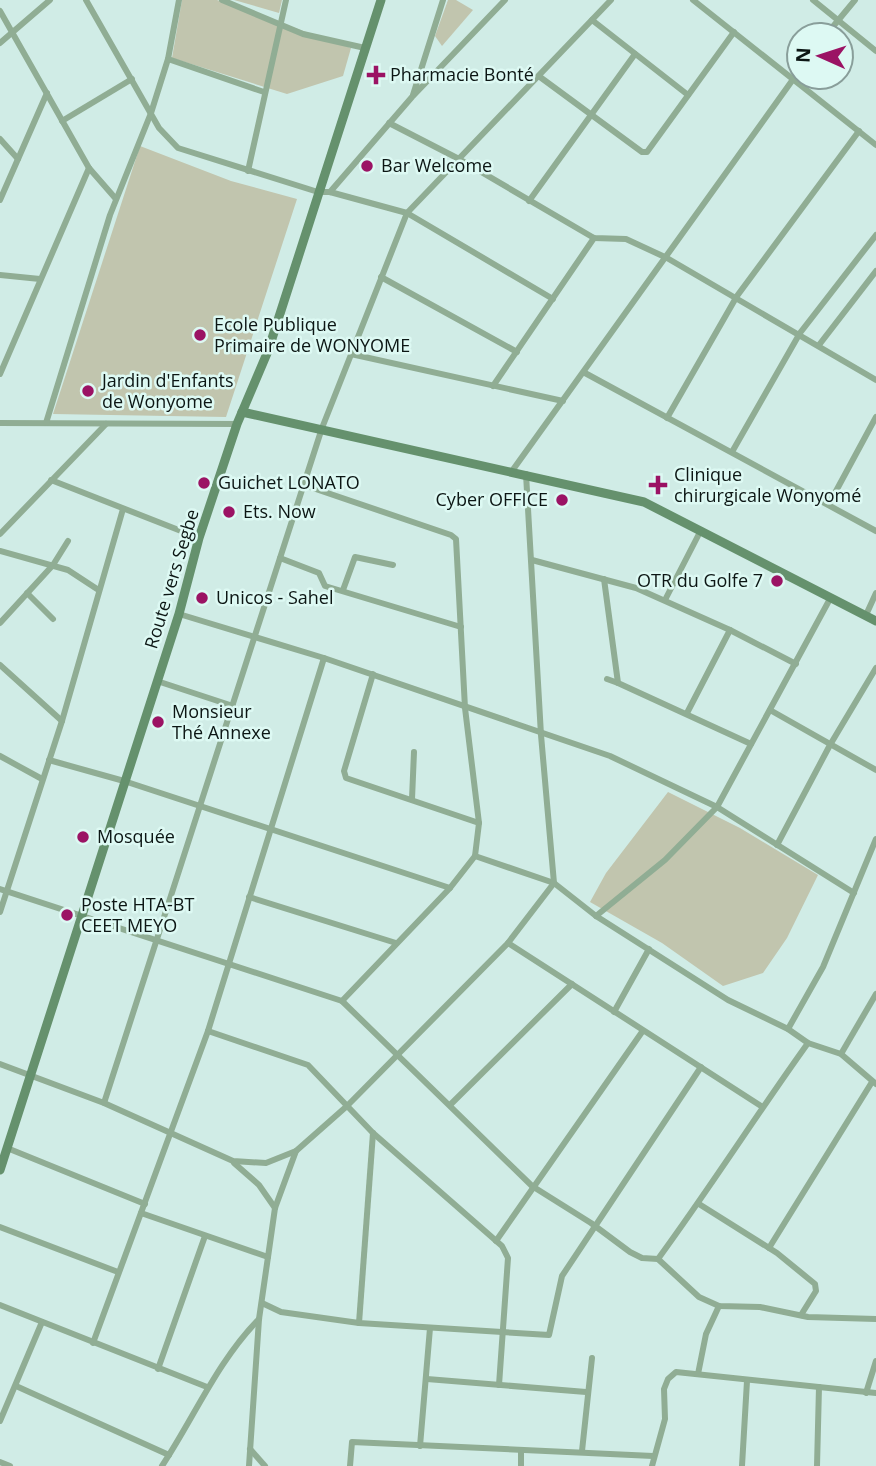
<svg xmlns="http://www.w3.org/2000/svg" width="876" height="1466" viewBox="0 0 876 1466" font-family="'Open Sans',sans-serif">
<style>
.green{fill:#c1c5ae}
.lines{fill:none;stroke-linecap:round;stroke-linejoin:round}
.street{stroke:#90ad94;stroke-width:6}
.secondary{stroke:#65916d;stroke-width:9}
.poi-dot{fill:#9b1364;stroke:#ddf9f3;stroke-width:2.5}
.labels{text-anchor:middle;stroke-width:5;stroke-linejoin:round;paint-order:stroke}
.poi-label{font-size:18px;fill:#0c1614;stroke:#ddf9f3;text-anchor:start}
.street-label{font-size:18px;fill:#0c1614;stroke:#ddf9f3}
</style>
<rect width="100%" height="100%" fill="#d0ece6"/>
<g class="green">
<path d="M182,0H217L351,48L343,76L287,94L172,58Z"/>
<path d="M234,0H282L279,13Z"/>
<path d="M448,0H456L473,10L442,46L435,36Z"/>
<path d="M140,146L231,181L297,199L226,417L53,414Z"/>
<path d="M668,792L740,828L818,875L787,938L763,973L723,986L662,943L590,902L606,873Z"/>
</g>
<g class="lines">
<g class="street">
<path d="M86,0L159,128L178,148L318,192H330L407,213L553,299"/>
<path d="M222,0L303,34L365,48"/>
<path d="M693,0L876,145"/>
<path d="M813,0L876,51"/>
<path d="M0,11L89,168L116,199"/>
<path d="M592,20L688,95"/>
<path d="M826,35L855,0"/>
<path d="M0,43L50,0"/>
<path d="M168,59L264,92"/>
<path d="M540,77L642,152H647L734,32"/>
<path d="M413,95L443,0"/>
<path d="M62,121L132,79"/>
<path d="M389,123L459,159L594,238L626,239L667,258L876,380"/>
<path d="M0,139L18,159"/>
<path d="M248,171L286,0"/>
<path d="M330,192L412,97L505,0"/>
<path d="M0,200L47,93"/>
<path d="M529,201L635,54"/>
<path d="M0,275L40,279"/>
<path d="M381,277L517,352"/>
<path d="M819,345L876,271"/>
<path d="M351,354L563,401"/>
<path d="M585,373L876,531"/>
<path d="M0,374L89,168"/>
<path d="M493,386L594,238"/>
<path d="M667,418L737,296L859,131"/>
<path d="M0,423L237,424"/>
<path d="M46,423L110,215L151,113L168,59L179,0"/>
<path d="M732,452L800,333L876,235"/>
<path d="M512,471L799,71"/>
<path d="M51,480L199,538"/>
<path d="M304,485L451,535L456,539L465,708L479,823L475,856L450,888L342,1001"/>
<path d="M829,504L876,417"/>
<path d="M0,534L106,424"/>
<path d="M0,551L68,570L97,589"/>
<path d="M280,558L319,573L325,586L461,627"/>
<path d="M532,560L636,588L730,630L796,664"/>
<path d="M604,579L618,683L751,744"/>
<path d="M343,590L355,557L393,565"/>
<path d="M27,593L53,619"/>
<path d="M665,600L701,530"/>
<path d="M179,614L324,658L610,756L717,807L854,893"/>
<path d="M866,615L876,593"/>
<path d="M0,623L53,565L68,541"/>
<path d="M0,665L62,721"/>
<path d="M373,674L344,771L346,778L479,823"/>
<path d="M607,679L618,683"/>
<path d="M157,681L233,706"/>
<path d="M770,710L876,770"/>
<path d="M687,713L730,630"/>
<path d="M0,756L42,779"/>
<path d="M49,760L124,781L450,888"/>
<path d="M412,799L414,752"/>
<path d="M777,845L830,745L876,668"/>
<path d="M475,856L554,883L596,916L728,1000L788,1029L808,1043L841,1054L876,1084"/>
<path d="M0,889L342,1001L532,1186L591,1223L630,1252L642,1258L658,1259L699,1297L719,1306L760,1307L808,1317L876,1319"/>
<path d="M249,897L396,943"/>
<path d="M0,912L62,721L123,509"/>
<path d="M596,916L665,860L717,807L831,597"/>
<path d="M508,943L761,1106"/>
<path d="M614,1012L649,949"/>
<path d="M788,1029L823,967L876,839"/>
<path d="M208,1031L308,1065L373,1133L502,1246L508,1258L499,1385"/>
<path d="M841,1054L876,994"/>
<path d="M0,1064L104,1103L233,1161L266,1163L296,1151"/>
<path d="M104,1103L322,428L407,213L611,0"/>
<path d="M450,1105L572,984"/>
<path d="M7,1148L145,1204"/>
<path d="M234,1163L259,1185L275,1208"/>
<path d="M699,1204L777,1253L815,1284L816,1291L801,1315"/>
<path d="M141,1213L268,1257"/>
<path d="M0,1227L118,1272"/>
<path d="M496,1241L642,1032"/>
<path d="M769,1248L872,1082"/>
<path d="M658,1259C710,1188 757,1114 808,1043"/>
<path d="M262,1303L281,1312L359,1323L549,1335L562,1276L701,1067"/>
<path d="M0,1305L207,1387"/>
<path d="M359,1323L373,1133"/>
<path d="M93,1343L208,1031L324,658"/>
<path d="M158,1369L205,1236"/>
<path d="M698,1374L706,1334L719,1306"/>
<path d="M427,1379L586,1392"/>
<path d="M16,1386L169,1455"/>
<path d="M866,1393L876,1361"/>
<path d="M0,1421L42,1322"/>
<path d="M420,1446L430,1328"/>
<path d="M250,1449L265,1466"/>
<path d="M582,1451L592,1358"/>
<path d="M0,1462L10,1466"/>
<path d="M162,1466C195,1416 217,1362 259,1319"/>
<path d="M249,1466L259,1319L268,1257L275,1208L296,1151L347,1106L508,943L554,883L541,735L526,474"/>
<path d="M350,1466L352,1442L653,1456"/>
<path d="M521,1466V1450"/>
<path d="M652,1466L665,1419L664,1389L668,1379L676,1372L876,1393"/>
<path d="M742,1466L747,1381"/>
<path d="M817,1466L819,1387"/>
</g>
<g class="secondary">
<path d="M242,412L644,502L876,621"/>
<path d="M0,1170L179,614L199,538L237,424L268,351L381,0"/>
</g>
</g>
<g class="poi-dot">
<path d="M372.5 64.5h7v7h7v7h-7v7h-7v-7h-7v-7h7z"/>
<circle cx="367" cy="166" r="7"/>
<circle cx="200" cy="335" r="7"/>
<circle cx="88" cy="391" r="7"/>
<circle cx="204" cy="483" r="7"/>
<path d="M654.5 474.5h7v7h7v7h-7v7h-7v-7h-7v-7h7z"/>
<circle cx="562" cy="500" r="7"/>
<circle cx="229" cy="512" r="7"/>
<circle cx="777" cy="581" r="7"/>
<circle cx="202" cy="598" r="7"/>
<circle cx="158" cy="722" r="7"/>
<circle cx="83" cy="837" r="7"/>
<circle cx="67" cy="915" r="7"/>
</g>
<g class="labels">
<g class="poi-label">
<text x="390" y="81">Pharmacie Bonté</text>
<text x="381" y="172">Bar Welcome</text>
<text x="214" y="331">Ecole Publique<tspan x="214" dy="21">Primaire de WONYOME</tspan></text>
<text x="102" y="387">Jardin d'Enfants<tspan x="102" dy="21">de Wonyome</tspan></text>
<text x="674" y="481">Clinique<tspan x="674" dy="21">chirurgicale Wonyomé</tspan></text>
<text x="218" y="489">Guichet LONATO</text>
<text x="548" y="506" text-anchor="end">Cyber OFFICE</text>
<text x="243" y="518">Ets. Now</text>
<text x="763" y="587" text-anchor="end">OTR du Golfe 7</text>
<text x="216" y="604">Unicos - Sahel</text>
<text x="172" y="718">Monsieur<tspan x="172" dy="21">Thé Annexe</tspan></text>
<text x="97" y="843">Mosquée</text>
<text x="81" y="911">Poste HTA-BT<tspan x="81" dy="21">CEET MEYO</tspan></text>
</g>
<g class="street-label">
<text transform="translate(172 579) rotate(-73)" y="6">Route vers Segbe</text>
</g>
</g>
<g transform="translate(820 56) rotate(273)"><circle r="33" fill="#ddf9f3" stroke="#899e9a" stroke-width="2"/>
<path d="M0-5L12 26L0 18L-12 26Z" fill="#9b1364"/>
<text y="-10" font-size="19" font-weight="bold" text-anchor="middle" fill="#0c1614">N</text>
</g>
</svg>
